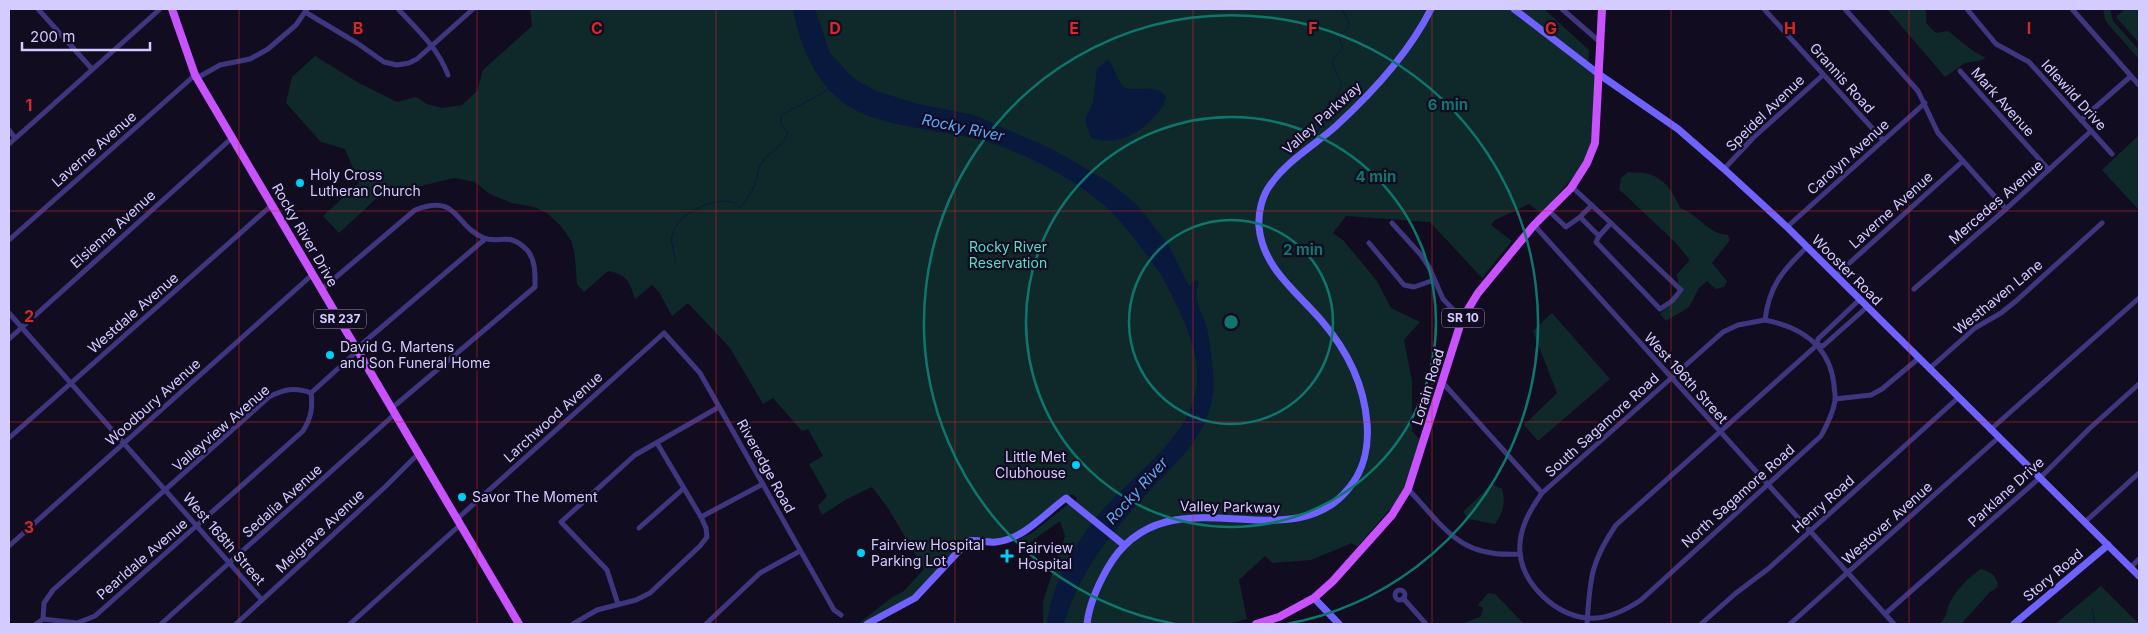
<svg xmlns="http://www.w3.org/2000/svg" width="2148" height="633" viewBox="0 0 2148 633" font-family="Inter,sans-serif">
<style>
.green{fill:#0f292a}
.water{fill:#09183d}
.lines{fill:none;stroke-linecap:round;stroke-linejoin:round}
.stream{stroke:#09183d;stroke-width:1}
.street{stroke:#3e377f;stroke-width:5}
.secondary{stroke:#7062ff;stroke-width:7}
.primary{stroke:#c952ff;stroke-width:8}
.grid{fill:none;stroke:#d62828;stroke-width:1;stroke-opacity:0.55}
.ring{fill:none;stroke:#0f766e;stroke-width:2.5}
.poi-dot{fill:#00cef6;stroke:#110c20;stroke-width:2}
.labels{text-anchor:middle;stroke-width:4.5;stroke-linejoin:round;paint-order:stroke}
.shield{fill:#110c20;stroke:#9a92bc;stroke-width:1}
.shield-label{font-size:12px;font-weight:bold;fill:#d4cbff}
.street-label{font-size:14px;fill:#d4cbff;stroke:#110c20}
.poi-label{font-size:14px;fill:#d4cbff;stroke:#110c20;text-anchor:start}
.park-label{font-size:14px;fill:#57dfc6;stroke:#110c20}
.water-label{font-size:15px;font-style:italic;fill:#59a8ff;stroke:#110c20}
.grid-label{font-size:16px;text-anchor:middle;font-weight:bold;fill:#d62828;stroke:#110c20;stroke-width:4.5;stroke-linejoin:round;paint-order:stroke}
.centre{fill:#0f766e;stroke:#110c20;stroke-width:2.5}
.ring-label{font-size:15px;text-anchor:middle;font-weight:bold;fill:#0f766e;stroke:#110c20;stroke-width:4.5;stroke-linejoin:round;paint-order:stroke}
</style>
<rect width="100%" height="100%" fill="#110c20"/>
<g class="green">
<path d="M530,9H1544L1589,50L1588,67L1599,75L1589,157L1542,214L1529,204L1495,220L1491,225L1512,241L1482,278L1430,222L1346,216L1333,233L1343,240L1377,281L1391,308L1420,322L1404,340L1412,381V431L1422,442L1405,492L1357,547L1352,543L1311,560L1272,563L1265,556L1239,580L1247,619L1227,624H1043V601L1065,536L1060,521L1029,543L1012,542L1032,533L1072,501L1075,503L1077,498L1072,494L1029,528L996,543L969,538L916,598L864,624H858L891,598L904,591L924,569L888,508L872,487L847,499L822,515L818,506L827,496L809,464L823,456L808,429L802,431L773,398L763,404L730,348L688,303L672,316L659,292L652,285L635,299C629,281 628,275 608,271L584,292L577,284L575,257L572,242L561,226L547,213L534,207L512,203L490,194L475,182L454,178L379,196L339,233L323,216L359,183L345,149L321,142L286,103L292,77L315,56L359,83L397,102L416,97L427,104L442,108L462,105L477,91L483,70L532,26Z"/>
<path d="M1887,9H1926V23L1936,33L1948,31L1973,51L1986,58L1978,61L1965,63L1945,77Z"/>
<path d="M2103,9H2110L2113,21L2139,50V59L2108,24L2105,19Z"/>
<path d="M2125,9H2139V43L2116,17Z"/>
<path d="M2139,135V210L2102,170Z"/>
<path d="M1628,172C1634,173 1639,172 1644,173C1663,176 1673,191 1680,208C1698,214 1708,234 1728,235L1730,240L1712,263L1727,281L1724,287L1716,289L1707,281L1699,288L1689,307L1666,321L1660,314L1683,292L1678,283L1677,274L1690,260L1675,242L1619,189L1621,178Z"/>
<path d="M1552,313L1610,379L1538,441L1524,425L1557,393L1533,331Z"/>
<path d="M1492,484L1502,489C1506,503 1503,512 1495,524L1469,519L1463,512Z"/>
<path d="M1981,569C1992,573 1997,575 1998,587L1990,592L1961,624H1939C1947,618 1946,611 1950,602C1956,590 1969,577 1981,569Z"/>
<path d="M2101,586L2139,624H2055Z"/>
<path d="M1488,593L1495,594L1524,624H1463L1481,616L1483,608L1478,605Z"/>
</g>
<g class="water">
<path d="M793,9H815L830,53L853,78L876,91L918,104L974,115L1052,149L1112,184L1138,206L1169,246L1189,286L1196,280L1199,282C1192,301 1202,310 1207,328C1209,337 1210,346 1211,354C1215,385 1216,399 1202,428C1191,450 1171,468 1154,486C1115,529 1081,567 1064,624H1047C1052,580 1079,535 1109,503C1141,468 1192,434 1197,383C1200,350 1181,314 1167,286C1163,276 1156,268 1150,260C1136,240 1122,221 1104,205C1074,179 1029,155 991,143C975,137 956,135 939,132C912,127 882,123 857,111C819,92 800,48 793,9Z"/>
<path d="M1107,60C1116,65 1115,80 1125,88C1138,92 1160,83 1166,98C1165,105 1159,111 1154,117C1137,136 1115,146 1091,138L1085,120L1093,102L1097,69Z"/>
</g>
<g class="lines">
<g class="stream">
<path d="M1318,131L1323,124L1342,85L1332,63L1333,59L1343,48L1338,36L1348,28L1349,23L1342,9"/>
<path d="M675,263C676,254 670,244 672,236C677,213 713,197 733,202L740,208C746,200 753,191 756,181C758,174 758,168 762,162C770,151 783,147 788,133L781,124C781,122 780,119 781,116C783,113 820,96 828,89"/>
<path d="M2092,608L2095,624"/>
</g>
<g class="street">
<path d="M38,9L92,69"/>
<path d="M398,9C417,29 438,48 448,75"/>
<path d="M1562,9L1600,42"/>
<path d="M1764,9L1883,140"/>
<path d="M1845,9L1918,91L1938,133L2006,209"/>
<path d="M1967,9L1996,44L2029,62L2112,154"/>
<path d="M2072,9L2139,85"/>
<path d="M305,12L357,43L384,62L397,65L409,63L417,59L473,9"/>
<path d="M1960,71L2049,170"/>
<path d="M197,78L220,65L250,59L268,49L296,25L307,9"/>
<path d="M2081,120L2131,76"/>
<path d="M9,130L15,138"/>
<path d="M9,144L160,9"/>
<path d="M1724,169L1753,138L1823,75"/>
<path d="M1572,187L1611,223L1599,236L1580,217L1592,205"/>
<path d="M1549,211L1566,227L1580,217"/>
<path d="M1392,223L1421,255L1429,267L1443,299L1462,319"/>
<path d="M1534,225L1894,624"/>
<path d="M1787,227L1925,103"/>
<path d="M1599,236L1596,242L1660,309L1672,301L1681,290L1611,223"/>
<path d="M9,240L195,75"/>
<path d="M1369,243L1404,285L1414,287L1434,280"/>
<path d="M1835,276L1963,161"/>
<path d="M322,289L415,210C459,193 454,226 484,238C498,244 509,231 527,250C536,260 535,275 535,287L392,408"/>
<path d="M1914,289L2006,209L2091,131"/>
<path d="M9,313L262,600"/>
<path d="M1765,320C1801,327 1830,346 1834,385C1834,390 1836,396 1835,401C1833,413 1827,425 1821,436L1641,600C1626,610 1606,620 1587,618C1556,615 1523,585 1520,553C1518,531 1529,511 1542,493L1723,332L1738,325Z"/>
<path d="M1765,320C1769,286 1783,270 1807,247"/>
<path d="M9,339L233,137"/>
<path d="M1817,345L1818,339L1859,300"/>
<path d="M1929,369L1975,328L2001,313L2016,301L2102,223"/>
<path d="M1443,383L1542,493"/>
<path d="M1835,399L1871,395L1882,389L1919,358"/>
<path d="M1990,430L2139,298"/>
<path d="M9,438L272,205"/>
<path d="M1408,489C1446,529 1459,558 1520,554"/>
<path d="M701,517L763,484"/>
<path d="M457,519L664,333L700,373L834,610L841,615"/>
<path d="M2085,522L2139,473"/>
<path d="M639,528L683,489"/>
<path d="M9,546L313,274"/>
<path d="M2131,567L2139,559"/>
<circle cx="1400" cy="595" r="5"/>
<path d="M1403,598L1426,624"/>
<path d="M618,604L607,570L561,522L635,455L719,407"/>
<path d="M1885,614L2044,474L2090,428L2139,384"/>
<path d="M43,619L77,623L95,616L303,431C311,418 313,408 311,393"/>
<path d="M36,624L43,619L44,603L53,590L269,397C284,389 295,387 311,393L353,355L362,344L485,239"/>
<path d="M161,624L395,414"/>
<path d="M236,624L385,487L418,454"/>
<path d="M350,624L460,525"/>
<path d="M573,624L597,610L636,600L650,593L700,546L707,537L706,528L701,517L657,443"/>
<path d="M706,624L760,573L800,551"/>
<path d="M1587,624C1590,580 1590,563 1616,525L1817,345L1823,346L1867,307"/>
<path d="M1701,624L1736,593L1768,569L1959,397"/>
<path d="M1790,624L1998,438"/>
</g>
<g class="secondary">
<path d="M1514,9L1600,75L1678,129L1724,169L1787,227L2139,576"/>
<path d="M1314,598L1339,624"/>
<path d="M867,624L915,598L968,541C977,539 986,543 996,542C1024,539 1044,514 1066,498L1124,545"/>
<path d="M1087,624C1089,605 1098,585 1107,569C1166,465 1289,565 1349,488C1364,470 1369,446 1367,423C1364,384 1347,350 1321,320C1296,291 1263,268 1259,227C1258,213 1262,195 1271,184C1288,160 1315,145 1336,126C1372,93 1409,53 1431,9"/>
<path d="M2014,624L2108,545"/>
</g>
<g class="primary">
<path d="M172,9L195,75L519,624"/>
<path d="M1256,624L1279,617L1314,598L1333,581L1392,515L1408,489L1462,319L1478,293L1534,225L1571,188L1587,163L1595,143L1602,9"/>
</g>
</g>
<path class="grid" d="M239,9V624M477,9V624M716,9V624M955,9V624M1193,9V624M1432,9V624M1671,9V624M1909,9V624M9,211H2139M9,422H2139"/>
<g class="ring">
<circle cx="1231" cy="322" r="102"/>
<circle cx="1231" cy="322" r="205"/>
<path d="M1175 624A307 307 0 1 1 1287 624"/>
</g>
<g class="poi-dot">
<circle cx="300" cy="183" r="5"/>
<circle cx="330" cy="355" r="5"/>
<circle cx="1076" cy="465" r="5"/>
<circle cx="462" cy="497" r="5"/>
<circle cx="861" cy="553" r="5"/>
<path d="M1004.5 548.5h5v5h5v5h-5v5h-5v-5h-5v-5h5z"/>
</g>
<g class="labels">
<g class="shield">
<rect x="1442" y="308.5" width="42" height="19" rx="4"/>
<rect x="314" y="309.5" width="52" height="19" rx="4"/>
</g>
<g class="shield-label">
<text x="1463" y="322">SR 10</text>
<text x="340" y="323">SR 237</text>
</g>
<g class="street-label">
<text transform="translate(1842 78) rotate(48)" y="5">Grannis Road</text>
<text transform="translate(2074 95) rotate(48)" y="5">Idlewild Drive</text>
<text transform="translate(2003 102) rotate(48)" y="5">Mark Avenue</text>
<text transform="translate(1765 113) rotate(-44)" y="5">Speidel Avenue</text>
<text transform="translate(1322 118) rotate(-42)" y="5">Valley Parkway</text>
<text transform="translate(94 149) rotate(-41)" y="5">Laverne Avenue</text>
<text transform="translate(1848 157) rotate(-42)" y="5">Carolyn Avenue</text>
<text transform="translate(1996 202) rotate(-41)" y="5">Mercedes Avenue</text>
<text transform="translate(1891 210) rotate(-42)" y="5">Laverne Avenue</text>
<text transform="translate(113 229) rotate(-42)" y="5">Elsienna Avenue</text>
<text transform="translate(305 235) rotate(60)" y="5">Rocky River Drive</text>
<text transform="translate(1847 270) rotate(45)" y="5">Wooster Road</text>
<text transform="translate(1998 297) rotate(-39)" y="5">Westhaven Lane</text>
<text transform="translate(133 313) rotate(-41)" y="5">Westdale Avenue</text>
<text transform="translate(1686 378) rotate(48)" y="5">West 196th Street</text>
<text transform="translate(1428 387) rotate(-73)" y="5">Lorain Road</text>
<text transform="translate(153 402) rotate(-42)" y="5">Woodbury Avenue</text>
<text transform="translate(553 417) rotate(-42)" y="5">Larchwood Avenue</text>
<text transform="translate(1602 425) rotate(-42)" y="5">South Sagamore Road</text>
<text transform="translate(221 428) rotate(-41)" y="5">Valleyview Avenue</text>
<text transform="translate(766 466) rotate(61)" y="5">Riveredge Road</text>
<text transform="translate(2006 492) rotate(-42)" y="5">Parklane Drive</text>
<text transform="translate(1738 496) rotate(-42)" y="5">North Sagamore Road</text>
<text transform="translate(282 501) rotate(-42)" y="5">Sedalia Avenue</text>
<text transform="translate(1823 504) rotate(-42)" y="5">Henry Road</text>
<text transform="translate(1230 507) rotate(1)" y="5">Valley Parkway</text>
<text transform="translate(1887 523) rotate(-42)" y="5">Westover Avenue</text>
<text transform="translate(320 531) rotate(-43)" y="5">Melgrave Avenue</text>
<text transform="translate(224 539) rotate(49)" y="5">West 168th Street</text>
<text transform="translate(142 559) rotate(-41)" y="5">Pearldale Avenue</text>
<text transform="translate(2053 575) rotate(-40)" y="5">Story Road</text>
</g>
<g class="poi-label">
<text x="310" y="180">Holy Cross<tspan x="310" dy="16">Lutheran Church</tspan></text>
<text x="340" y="352">David G. Martens<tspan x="340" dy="16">and Son Funeral Home</tspan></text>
<text x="1066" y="462" text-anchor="end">Little Met<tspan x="1066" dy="16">Clubhouse</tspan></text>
<text x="472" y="502">Savor The Moment</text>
<text x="871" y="550">Fairview Hospital<tspan x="871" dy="16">Parking Lot</tspan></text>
<text x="1018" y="553">Fairview<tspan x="1018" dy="16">Hospital</tspan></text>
</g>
<g class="park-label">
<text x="1008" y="252">Rocky River<tspan x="1008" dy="16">Reservation</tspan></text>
</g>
<g class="water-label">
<text transform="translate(963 128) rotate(12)" y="5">Rocky River</text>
<text transform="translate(1137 491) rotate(-48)" y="5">Rocky River</text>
</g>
</g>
<g class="grid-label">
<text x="358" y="34">B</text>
<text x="597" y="34">C</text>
<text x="835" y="34">D</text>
<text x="1074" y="34">E</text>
<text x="1313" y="34">F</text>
<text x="1551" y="34">G</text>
<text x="1790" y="34">H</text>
<text x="2029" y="34">I</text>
<text x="29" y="111">1</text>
<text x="29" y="322">2</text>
<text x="29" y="533">3</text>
</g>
<circle cx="1231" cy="322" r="8" class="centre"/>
<g class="ring-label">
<text x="1448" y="110">6 min</text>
<text x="1376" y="182">4 min</text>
<text x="1303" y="255">2 min</text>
</g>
<rect width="2148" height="633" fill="none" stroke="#d4cbff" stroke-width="20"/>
<path d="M22 42v8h128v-8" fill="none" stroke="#d4cbff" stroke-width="2.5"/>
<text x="30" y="42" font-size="15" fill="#d4cbff" stroke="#110c20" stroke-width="4" paint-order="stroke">200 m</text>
</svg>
